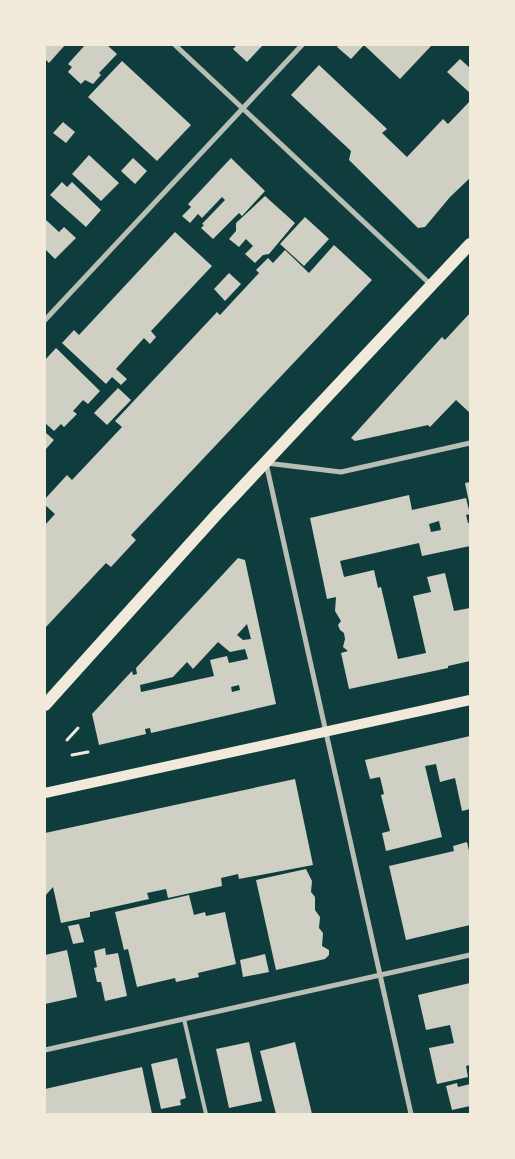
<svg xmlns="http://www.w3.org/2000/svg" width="515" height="1159" viewBox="0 0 515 1159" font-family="'DejaVu Sans',sans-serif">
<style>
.building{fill:#cfcfc3;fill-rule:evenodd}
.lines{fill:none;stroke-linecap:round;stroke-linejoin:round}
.path{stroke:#f1e9da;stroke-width:3}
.service{stroke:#b8beb3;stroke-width:4}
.minor{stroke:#b8beb3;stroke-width:5}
.secondary{stroke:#f1e9da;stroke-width:10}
.primary{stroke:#f1e9da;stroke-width:12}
</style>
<rect width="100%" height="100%" fill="#0f3d3e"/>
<g class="building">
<path d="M45,45H65L49,63L45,59Z"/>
<path d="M85,45H107L117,54L99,73L101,75L93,84L85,80L81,84L68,72L72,67L68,64Z"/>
<path d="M237,45H263L247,62L233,49Z"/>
<path d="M339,45H432L400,79L364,45L351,59L337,47Z"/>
<path d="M460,59L470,68V93L447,72Z"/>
<path d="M122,61L191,125L157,161L88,97Z"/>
<path d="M319,65L387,129L382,133L407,157L443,119L448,124L470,101V178L450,197L425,227L418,228L349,160L351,151L291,95Z"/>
<path d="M63,122L75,132L66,143L53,133Z"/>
<path d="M89,155L119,183L101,201L72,174Z"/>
<path d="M133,158L147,171L135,184L121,171Z"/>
<path d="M231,158L265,191L242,216L239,213L213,239L201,228L204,225L202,224L225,200L222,197L202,218L198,214L190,223L182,216L191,207L188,204Z"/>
<path d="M62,182L67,187L72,182L101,210L86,227L50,195Z"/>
<path d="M265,196L295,223L269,254L263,255L255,263L245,254L253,246L246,239L239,247L229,239L236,231V223Z"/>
<path d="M305,217L329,239L304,266L280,244Z"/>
<path d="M45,219L59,232L64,227L76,238L55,259L45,249Z"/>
<path d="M175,232L212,266L151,331L156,337L150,344L144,338L116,369L127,379L121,385L112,377L106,384L62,343L74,330L79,335Z"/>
<path d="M334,245L372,280L131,535L136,540L111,567L106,563L45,628V525L55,514L45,505V499L67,475L72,480L122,427L115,421L217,312L220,315L232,302L259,273L256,270L268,258L273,263L285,250L309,273Z"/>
<path d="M229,273L241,284L225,301L214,289Z"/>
<path d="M470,313V413L456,400L430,427L428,425L355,441L351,438L442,337L445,340Z"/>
<path d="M56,348L100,391L88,404L83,400L73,411L77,414L64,427L61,424L54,431L45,423V360Z"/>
<path d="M118,388L131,400L107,425L94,413Z"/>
<path d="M45,432L54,440L45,450Z"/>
<path d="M470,482V502H469L465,483Z"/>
<path d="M409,495L412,510L466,498L470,514L466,515L468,523H470V546L422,556L419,543L340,561L344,577L374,570L378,588L381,587L398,659L426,653L413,596L431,592L427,577L445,573L454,611L470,608V661L448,666V668L349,689L341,653L348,651L343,647L345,639L344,633L340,630L338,625L341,621L335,611L336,597L327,599L310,518ZM439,521L441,530L431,532L429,524Z"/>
<path d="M238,558L245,560L276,704L151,733L150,728L145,729L146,734L99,745L92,714L132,671L133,675L137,674L136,668ZM247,624L251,639L243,640L237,635ZM218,642L230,652L245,649L248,659L229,663L227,656L210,660L214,676L141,692L140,685L173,677L187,662L193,669ZM239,685L240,690L232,692L231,687Z"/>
<path d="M470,736V809L462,811L455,778L440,782L436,764L425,766L442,837L386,851L382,833L390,831L381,795L384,794L380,777L370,779L365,760Z"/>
<path d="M295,779L313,865L239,879L238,874L221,878L222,886L168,898L166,889L147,893L149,899L91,912H90V917L61,923L53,887L45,896V833Z"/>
<path d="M467,842L470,855V925L406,940L389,866L454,851L453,846Z"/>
<path d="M306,869L312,881L311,892L315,897V910L320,917L319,928L323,933L322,946L329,950V955L325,959L276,970L256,880Z"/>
<path d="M189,895L194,915L205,912L206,916L225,912L236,964L198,973L199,977L176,982L175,978L137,987L128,949L124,950L115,912Z"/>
<path d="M79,924L84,942L73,944L68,926Z"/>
<path d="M105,948L106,955L118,953L127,996L105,1001L101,982H97L94,968L97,967L94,951Z"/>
<path d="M67,950L77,997L45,1004V955Z"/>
<path d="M265,954L269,972L243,977L240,960Z"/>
<path d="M470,983V1065L466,1066L468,1077L437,1084L429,1048L454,1043L450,1025L426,1030L418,995Z"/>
<path d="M249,1042L262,1101L229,1108L216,1049Z"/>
<path d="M295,1042L312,1114H276L260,1051Z"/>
<path d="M177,1058L186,1098L180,1100L181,1105L161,1109L151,1064Z"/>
<path d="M142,1067L152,1114H45V1089Z"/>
<path d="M457,1083L458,1087L470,1084V1106L452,1110L446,1086Z"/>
</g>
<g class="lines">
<g class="path">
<path d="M67,740L78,728"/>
<path d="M72,755L88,752"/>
</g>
<path class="service" d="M184,1019L206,1114"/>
<g class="minor">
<path d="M175,45L430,284"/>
<path d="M45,320L302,45"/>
<path d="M45,1050L470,955"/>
<path d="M411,1114L266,463L341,472L470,443"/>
</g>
<path class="secondary" d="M45,793L470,700"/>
<path class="primary" d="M45,705L217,514L470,244"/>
</g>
<rect width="515" height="1159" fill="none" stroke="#f1e9da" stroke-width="92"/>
</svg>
